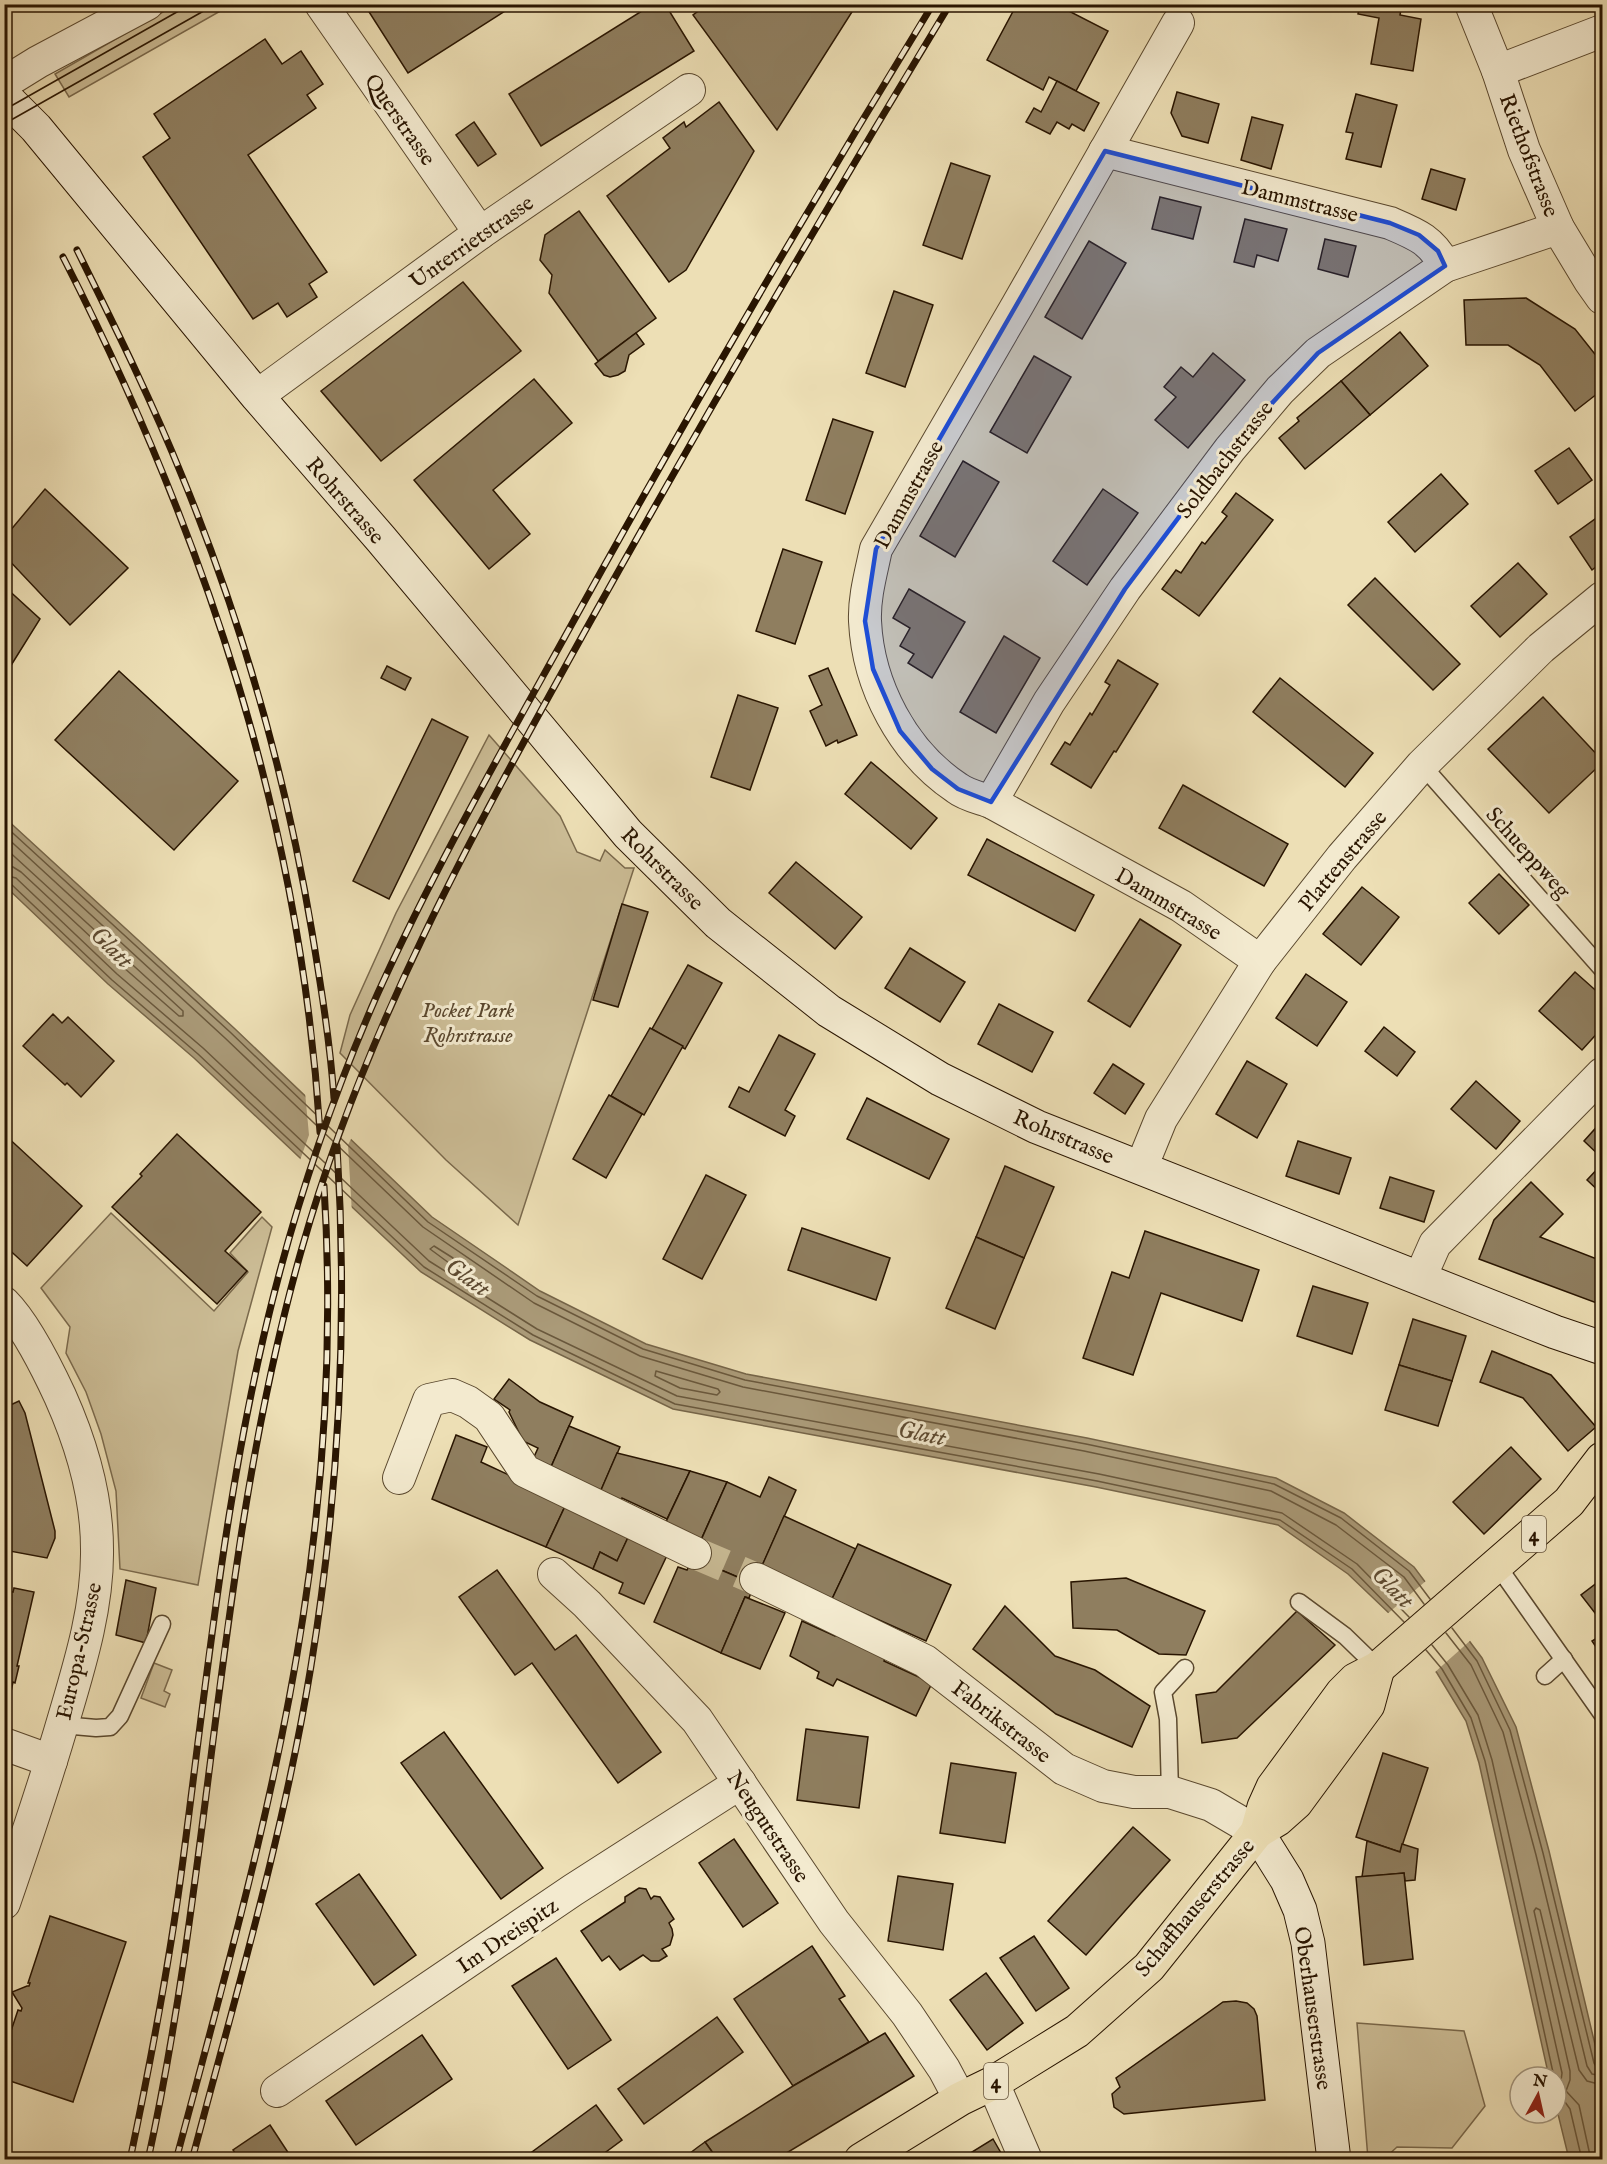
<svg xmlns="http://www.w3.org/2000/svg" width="1607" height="2164" viewBox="0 0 1607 2164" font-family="'IM FELL English',serif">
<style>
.green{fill:#ccbd96;stroke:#7a694c;stroke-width:1.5}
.water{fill:#aa9a78;stroke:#766548;stroke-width:1.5}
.pier{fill:#eddfb5}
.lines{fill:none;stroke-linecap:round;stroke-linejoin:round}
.shore{stroke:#6a583c;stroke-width:1.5}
.building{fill:#8f7e5f;stroke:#291501;stroke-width:1.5}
.street-tunnel{stroke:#c6b791;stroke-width:32;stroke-dasharray:32 16;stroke-linecap:butt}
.lane-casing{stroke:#5a482e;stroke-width:19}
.street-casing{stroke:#5a482e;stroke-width:34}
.secondary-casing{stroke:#291501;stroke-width:35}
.primary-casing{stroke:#291501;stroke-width:35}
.lane{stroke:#f3eacf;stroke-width:16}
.street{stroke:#f3eacf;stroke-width:32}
.secondary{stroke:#f3eacf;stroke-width:33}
.primary{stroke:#eddfb5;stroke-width:33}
.tram{stroke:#291501;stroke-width:1.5}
.rail-casing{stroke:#291501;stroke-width:7}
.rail{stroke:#f3eacf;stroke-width:4.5;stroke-dasharray:14;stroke-linecap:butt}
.marked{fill:#1d4ed8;fill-opacity:0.2;stroke:#1d4ed8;stroke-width:4.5;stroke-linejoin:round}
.labels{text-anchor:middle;stroke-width:6;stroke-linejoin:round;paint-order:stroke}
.shield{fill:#f3eacf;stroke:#66553f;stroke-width:1.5}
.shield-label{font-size:21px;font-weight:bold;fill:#291501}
.street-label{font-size:22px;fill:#291501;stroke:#f3eacf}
.park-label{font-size:22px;font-style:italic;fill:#5a472e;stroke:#f3eacf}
.water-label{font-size:24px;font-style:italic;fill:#5d4a31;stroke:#f3eacf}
</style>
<rect width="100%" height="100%" fill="#eddfb5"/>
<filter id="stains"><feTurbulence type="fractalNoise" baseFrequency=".00333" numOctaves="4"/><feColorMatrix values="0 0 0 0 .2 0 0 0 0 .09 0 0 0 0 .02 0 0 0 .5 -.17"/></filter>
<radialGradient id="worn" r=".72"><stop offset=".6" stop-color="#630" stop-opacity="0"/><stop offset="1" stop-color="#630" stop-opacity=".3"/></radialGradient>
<g class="green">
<path d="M175,5H231L69,97L55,74Z"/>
<path d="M489,735L560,816L577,852L600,861L605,850L625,868H634L518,1225L446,1160L340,1053L350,1015L396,913Z"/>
<path d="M111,1213L214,1311L248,1272L230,1253L262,1217L272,1227L238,1351L198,1585L120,1569L116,1491L101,1434L86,1392L66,1353L70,1327L41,1288Z"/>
<path d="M154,1663L172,1670L164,1691L170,1694L165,1707L141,1698Z"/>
<path d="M1357,2023L1464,2031L1485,2106L1452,2148L1397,2147L1384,2159H1368Z"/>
</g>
<path class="water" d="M4,817L234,1028L432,1217L540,1291L646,1344L746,1374L1087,1438L1276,1478L1344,1513L1414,1567L1482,1658L1516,1727L1549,1851L1602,2074V2159H1569L1556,2106V2077H1549L1479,1763L1466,1721L1437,1673L1391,1615L1348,1574L1278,1525L1096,1487L673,1409L530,1340L421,1272L194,1058L108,984L5,886Z"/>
<g class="pier">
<path d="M305,1092L352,1137L348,1145L352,1214L299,1163L309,1135Z"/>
<path d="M1427,1580L1472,1639L1434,1673L1386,1615Z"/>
</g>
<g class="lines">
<g class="shore">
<path d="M4,825L230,1032L428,1222L537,1296L643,1349L745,1380L1086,1444L1274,1484L1341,1518L1409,1571L1430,1599"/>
<path d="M4,835L225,1038L423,1227L534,1303L640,1356L743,1387L1084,1451L1271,1491L1336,1525L1404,1577L1424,1604"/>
<path d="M4,847L183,1011V1016H179L123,967L21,872L13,867L4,866"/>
<path d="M4,875L16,878L117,974L203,1048L429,1261L537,1329L677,1396L1099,1474L1282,1513L1357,1564L1409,1617"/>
<path d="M4,883L11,884L112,980L198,1054L424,1267L533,1335L675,1404L1097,1481L1280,1520L1352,1569L1404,1622"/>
<path d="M434,1246L453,1258V1263H449L430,1249Z"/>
<path d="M656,1371L718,1389L720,1392L717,1395L680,1388L655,1376Z"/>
<path d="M1452,1628L1477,1661L1510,1730L1543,1853L1594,2063L1597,2068L1602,2069"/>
<path d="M1446,1633L1471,1665L1503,1732L1536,1855L1587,2066L1592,2074L1602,2076"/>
<path d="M1432,1645L1448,1665L1478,1715L1492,1760L1562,2073L1561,2081L1556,2087"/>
<path d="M1426,1650L1442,1669L1471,1718L1485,1761L1554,2077"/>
<path d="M1556,2099L1565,2102L1570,2109L1582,2160"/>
<path d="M1591,2160L1579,2105L1566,2091L1570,2080V2071L1534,1911L1536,1908L1540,1910L1579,2070L1587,2081L1602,2085"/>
</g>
</g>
<g class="building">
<path d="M364,4H516L408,73Z"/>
<path d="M653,4H665L694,51L541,146L509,94Z"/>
<path d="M708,4H857L777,130L693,15Z"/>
<path d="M1017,4H1052L1064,11L1065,9L1108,31L1076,91L1049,77L1043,90L987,60Z"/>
<path d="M1280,4H1319L1318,10Z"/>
<path d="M1360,4H1402L1400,15L1421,19L1413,71L1371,64L1379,18L1358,14Z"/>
<path d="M265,39L282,64L301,51L323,84L307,95L316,108L248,155L327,272L309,284L317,297L287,317L278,303L253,319L143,157L170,138L154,114Z"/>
<path d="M1057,81L1099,103L1084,131L1072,124L1069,129L1057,122L1050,134L1026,122L1034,108L1041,112Z"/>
<path d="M1177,92L1219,104L1208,143L1182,136L1171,113Z"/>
<path d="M1356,94L1397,105L1381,167L1346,159L1353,133L1346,132Z"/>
<path d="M719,102L754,151L686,270L669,282L607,196L670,148L663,138L684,122L686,127Z"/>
<path d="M1252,117L1283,125L1271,169L1241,160Z"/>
<path d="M474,122L496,154L478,166L456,135Z"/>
<path d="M951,163L990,176L962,259L923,245Z"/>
<path d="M1431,169L1465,179L1456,210L1422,199Z"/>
<path d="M1160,197L1201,207L1193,239L1152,229Z"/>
<path d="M579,211L656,318L598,361L549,293L552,275L540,260L545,235Z"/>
<path d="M1245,219L1287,229L1278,261L1257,255L1254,267L1234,262Z"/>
<path d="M1325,239L1356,246L1348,277L1318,269Z"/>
<path d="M1089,241L1126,263L1082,339L1045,317Z"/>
<path d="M463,282L521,351L381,461L321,391Z"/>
<path d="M894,291L933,305L905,387L866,373Z"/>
<path d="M1526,298L1575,329L1602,363V390L1575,411L1540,365L1508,345H1466L1464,300Z"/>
<path d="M1400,332L1428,366L1370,415L1341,381Z"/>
<path d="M636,333L644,344L629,355L625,371L618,375L610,377L604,375L595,364Z"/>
<path d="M1213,353L1245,380L1188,448L1155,420L1176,397L1164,387L1181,367L1193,377Z"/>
<path d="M1034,356L1071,377L1027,453L990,432Z"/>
<path d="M534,379L572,423L493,490L530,534L489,569L414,480Z"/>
<path d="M1341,381L1370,415L1305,469L1279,438L1299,421L1297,418Z"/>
<path d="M833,419L873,432L845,514L806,500Z"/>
<path d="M1569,448L1592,480L1558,504L1535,471Z"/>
<path d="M963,461L999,482L955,557L920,536Z"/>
<path d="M1441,474L1468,504L1415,552L1388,522Z"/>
<path d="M45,489L128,568L70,625L4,555V538Z"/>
<path d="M1103,489L1138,513L1087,585L1053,561Z"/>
<path d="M1236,493L1273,520L1199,616L1162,589L1176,570L1181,573L1202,542L1205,544L1227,516L1222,512Z"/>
<path d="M1602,514V562L1592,570L1570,537Z"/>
<path d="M783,549L822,562L795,644L756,631Z"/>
<path d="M1518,563L1547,594L1500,637L1471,606Z"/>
<path d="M1375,578L1460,664L1433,690L1348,605Z"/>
<path d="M4,586L40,619L10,667L4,662Z"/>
<path d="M909,589L965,622L932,678L908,663L914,654L900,646L910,628L893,618Z"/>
<path d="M1004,636L1040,658L996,733L960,712Z"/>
<path d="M1118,660L1158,684L1116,752L1114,751L1091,788L1051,764L1065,742L1070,745L1090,713L1092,715L1110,685L1105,682Z"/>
<path d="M387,666L411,678L405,690L381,678Z"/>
<path d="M828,668L857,735L838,743L837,740L826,746L810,711L822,705L809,676Z"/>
<path d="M119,671L238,781L174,850L55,740Z"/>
<path d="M1280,678L1373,753L1345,787L1253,712Z"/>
<path d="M738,695L778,708L750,790L711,777Z"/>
<path d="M1543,697L1602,760V763L1549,813L1488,749Z"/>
<path d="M432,719L468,737L389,899L353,881Z"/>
<path d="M871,762L937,818L911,849L845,794Z"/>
<path d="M1183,785L1288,844L1264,886L1159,828Z"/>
<path d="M987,839L1094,895L1075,931L968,875Z"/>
<path d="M796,862L862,917L835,949L769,893Z"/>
<path d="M1499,874L1529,905L1499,934L1469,903Z"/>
<path d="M1362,887L1399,917L1361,965L1323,934Z"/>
<path d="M622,904L648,912L618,1007L593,1000Z"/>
<path d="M1140,919L1181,945L1130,1027L1088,1001Z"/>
<path d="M910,948L965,982L940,1022L885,988Z"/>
<path d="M688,965L722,983L685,1049L652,1029Z"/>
<path d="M1575,972L1602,996V1028L1582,1050L1539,1011Z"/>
<path d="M1306,974L1347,1002L1317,1046L1276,1018Z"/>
<path d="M999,1004L1053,1032L1032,1072L978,1044Z"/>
<path d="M53,1014L62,1023L68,1017L114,1061L81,1097L67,1083L65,1085L23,1046Z"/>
<path d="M1384,1027L1415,1052L1397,1076L1365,1051Z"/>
<path d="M650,1028L683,1046L644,1115L611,1096Z"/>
<path d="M779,1035L815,1054L785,1110L795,1116L785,1136L729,1107L739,1087L749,1092Z"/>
<path d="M1247,1061L1287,1084L1257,1138L1216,1114Z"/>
<path d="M1113,1064L1144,1084L1125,1114L1094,1093Z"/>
<path d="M1476,1081L1520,1121L1496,1149L1451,1109Z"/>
<path d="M609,1095L642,1114L606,1178L573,1159Z"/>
<path d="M867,1098L949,1139L929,1179L847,1139Z"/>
<path d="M1602,1121V1158L1584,1141Z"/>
<path d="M4,1134L82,1206L27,1266L4,1245Z"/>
<path d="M177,1134L261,1212L225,1251L247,1271L217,1304L112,1207L142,1176L140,1174Z"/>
<path d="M1298,1141L1351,1158L1339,1194L1286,1176Z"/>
<path d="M1602,1164V1194L1587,1180Z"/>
<path d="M1005,1166L1054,1187L1024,1258L976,1237Z"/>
<path d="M706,1175L746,1195L702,1279L663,1259Z"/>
<path d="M1390,1177L1434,1191L1424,1222L1380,1208Z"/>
<path d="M1531,1182L1563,1214L1540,1237L1602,1261V1305L1479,1259L1494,1220Z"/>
<path d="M802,1228L890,1258L876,1300L788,1270Z"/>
<path d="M1145,1231L1259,1270L1242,1321L1161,1293L1133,1375L1083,1358L1112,1272L1129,1278Z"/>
<path d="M976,1237L1024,1258L995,1329L946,1308Z"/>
<path d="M1313,1286L1368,1303L1352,1354L1297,1336Z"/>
<path d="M1413,1319L1466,1336L1452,1381L1399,1365Z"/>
<path d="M1492,1351L1551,1375L1596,1427L1568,1451L1523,1398L1480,1382Z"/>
<path d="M1399,1365L1452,1381L1438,1426L1385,1410Z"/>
<path d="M509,1379L540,1402L573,1417L551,1467L533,1459L538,1448L523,1441L509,1412L510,1410L494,1399Z"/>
<path d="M19,1401L25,1413L55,1531V1538L47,1558L4,1550V1408Z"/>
<path d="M569,1426L620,1447L598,1497L551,1467Z"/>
<path d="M456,1435L487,1447L481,1462L567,1502L546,1547L432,1499Z"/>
<path d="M1511,1447L1541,1479L1484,1534L1453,1502Z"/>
<path d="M617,1453L690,1471L667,1519L622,1498L619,1505L598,1497Z"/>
<path d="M690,1471L727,1482L700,1542L664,1526Z"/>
<path d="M769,1477L796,1490L754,1584L693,1558L727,1482L760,1497Z"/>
<path d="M567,1502L631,1531L617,1561L600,1552L593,1569L546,1547Z"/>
<path d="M784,1516L856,1549L832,1599L761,1568Z"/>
<path d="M631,1531L670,1549L644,1604L619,1593L623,1583L593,1569L600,1552L617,1561Z"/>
<path d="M858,1544L951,1585L926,1641L832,1599Z"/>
<path d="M693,1558L754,1584L749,1598L745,1597L721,1653L654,1622L678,1567L687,1570Z"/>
<path d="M497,1570L555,1650L576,1635L661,1752L618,1783L532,1663L515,1675L459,1597Z"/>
<path d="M1126,1578L1205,1611L1186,1655L1159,1654L1117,1630L1073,1628L1071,1582Z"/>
<path d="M1602,1579V1622L1581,1595Z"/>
<path d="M126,1580L156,1588L146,1643L116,1635Z"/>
<path d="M14,1588L34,1592L17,1666H19L15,1683L13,1682L8,1706L4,1705V1590L13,1592Z"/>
<path d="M745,1597L785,1613L760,1669L721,1653Z"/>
<path d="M1005,1606L1055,1656L1095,1670L1150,1706L1132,1747L1056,1714L973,1649Z"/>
<path d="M1297,1611L1335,1645L1237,1738L1202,1743L1196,1695L1216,1692Z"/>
<path d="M802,1621L835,1636L837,1632L885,1658L884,1661L932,1683L916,1716L837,1679L833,1686L817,1678L819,1672L790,1656Z"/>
<path d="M1602,1635V1656L1592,1641Z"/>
<path d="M806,1729L868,1737L859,1808L797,1800Z"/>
<path d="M444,1732L543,1868L501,1899L401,1763Z"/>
<path d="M1383,1753L1428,1768L1400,1852L1356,1837Z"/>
<path d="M951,1763L1016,1773L1005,1843L940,1833Z"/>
<path d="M1133,1827L1170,1860L1086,1955L1048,1921Z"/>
<path d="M734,1839L778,1903L743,1927L699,1863Z"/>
<path d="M1367,1841L1400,1852L1402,1844L1418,1849L1415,1880L1405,1881L1404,1873L1362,1877Z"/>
<path d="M1404,1873L1413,1959L1364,1965L1356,1877Z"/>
<path d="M359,1874L416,1955L374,1985L316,1904Z"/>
<path d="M898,1876L953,1884L943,1950L888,1941Z"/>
<path d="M639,1888L646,1889L651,1899L654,1896L660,1897L674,1919L669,1923L672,1929L673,1935L670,1945L662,1949L667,1956L659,1961H651L643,1955L620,1970L609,1956L602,1961L581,1931L625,1902V1897Z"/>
<path d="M50,1916L126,1942L73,2102L4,2079V2052L18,2010L21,2011L22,2008L12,1992L27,1986H29L30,1983H28Z"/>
<path d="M1034,1936L1069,1988L1036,2011L1000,1958Z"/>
<path d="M812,1946L845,1996L839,1999L869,2042L793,2086L734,1999Z"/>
<path d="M556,1958L611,2040L568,2069L512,1986Z"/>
<path d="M986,1973L1023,2023L987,2050L950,2000Z"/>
<path d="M1236,2001L1247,2003L1254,2009L1257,2016L1265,2100L1124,2114L1114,2107L1112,2094L1120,2087L1116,2078L1223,2002Z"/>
<path d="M717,2017L743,2052L644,2124L618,2089Z"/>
<path d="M885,2033L914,2076L775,2160H718L705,2142L793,2086Z"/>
<path d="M422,2035L452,2079L356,2145L326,2101Z"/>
<path d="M596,2105L622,2140L595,2160H521Z"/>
<path d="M270,2125L293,2160H240L233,2150Z"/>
<path d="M993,2139L1005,2160H959Z"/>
<path d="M705,2142L718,2160H681L698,2147Z"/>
</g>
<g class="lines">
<path class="street-tunnel" d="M695,1553L756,1579"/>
<g class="lane-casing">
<g id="lane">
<path d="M1422,765L1602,969"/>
<path d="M1497,1565L1602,1714"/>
<path d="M1299,1602L1345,1636L1378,1668"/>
<path d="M1545,1676L1564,1659"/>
<path d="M62,1725L96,1728L110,1727L120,1716L162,1624"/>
<path d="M1170,1792L1168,1719L1163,1692L1185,1668"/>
</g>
</g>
<g class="street-casing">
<g id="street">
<path d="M321,4L480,233"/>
<path d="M1471,4L1498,71L1524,150L1558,228L1590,281L1602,298"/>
<path d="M1178,23L1017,306L876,549C871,573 864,597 865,621C868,686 903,752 957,788C966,795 980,798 991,802L1181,906L1260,961"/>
<path d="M1498,71L1602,31"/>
<path d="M4,83L38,62L147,4"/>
<path d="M1105,151L1390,223C1416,234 1432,240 1445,266"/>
<path d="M257,396L480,233L689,90"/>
<path d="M991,802L1049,702L1125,589L1230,449L1280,390L1318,353L1445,266L1558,228"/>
<path d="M1141,1168L1161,1119L1260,961L1342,857L1422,765L1541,648L1602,598"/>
<path d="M1420,1278L1435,1244L1602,1074"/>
<path d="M4,1303C26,1325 47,1368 60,1396C82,1445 97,1495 97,1549C98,1606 80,1664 64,1718C46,1780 25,1842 4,1903"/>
<path d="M399,1478L429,1400L452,1395L468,1402L489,1417L525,1471L695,1553"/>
<path d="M554,1574L587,1604L697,1720L834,1922L907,2014L944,2069L960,2099"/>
<path d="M756,1579L925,1661L1064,1769L1103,1786L1134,1792H1170L1211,1805L1257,1832"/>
<path d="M4,1744L51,1761"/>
<path d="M993,2083L1026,2160"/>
<path d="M277,2091L573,1890L740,1783"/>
</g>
</g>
<g class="secondary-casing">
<g id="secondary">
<path d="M4,96L36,128L257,396L381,539L628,834L718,923L829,1011L940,1079L1037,1127L1555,1332L1602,1348"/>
<path d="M1257,1832L1287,1880L1300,1910L1308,1943L1334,2160"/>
</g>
</g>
<g class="primary-casing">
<g id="primary">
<path d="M1257,1832L1264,1807L1273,1787L1342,1693L1355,1680L1378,1668L1569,1502L1602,1459"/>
<path d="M861,2160L960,2099L993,2083L1077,2031L1149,1967L1257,1832L1278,1819L1296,1803L1368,1705L1378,1668"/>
</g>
</g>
<use href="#lane" class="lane"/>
<use href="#street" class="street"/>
<use href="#secondary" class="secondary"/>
<use href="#primary" class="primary"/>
<g class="tram">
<path d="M4,110L191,4"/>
<path d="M4,124L216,4"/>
</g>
<g class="rail-casing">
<g id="rail">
<path d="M77,250C114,325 151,399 182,476C242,622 286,776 312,932C321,987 330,1042 334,1098"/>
<path d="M63,257C205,535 300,819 320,1132"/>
<path d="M130,2160C151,2060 170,1960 183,1860C209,1662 228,1464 280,1271C305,1177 338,1084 377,995C435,867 505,745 573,622C688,414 808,208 933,4"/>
<path d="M148,2160C214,1858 217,1545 302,1248C366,1023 478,824 590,622C706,414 826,208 950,4"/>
<path d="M176,2160C224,1980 275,1801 303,1617C325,1475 333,1329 324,1186"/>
<path d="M192,2160C235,1997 284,1833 311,1666C339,1494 348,1320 337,1146"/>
</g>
</g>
<use href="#rail" class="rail"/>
</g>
<path class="marked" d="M1105,151L1390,223L1419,235L1438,251L1445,266L1318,353L1230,449L1125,589L991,802L958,789L932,769L900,731L873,669L865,621L876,549Z"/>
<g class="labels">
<g class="shield">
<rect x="1522" y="1516" width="24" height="36" rx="4.5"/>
<rect x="984" y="2063" width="24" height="36" rx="4.5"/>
</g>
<g class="shield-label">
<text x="1534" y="1541">4</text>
<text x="996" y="2088">4</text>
</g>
<g class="street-label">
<text transform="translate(401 119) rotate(55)" y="8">Querstrasse</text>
<text transform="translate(1530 155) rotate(69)" y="8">Riethofstrasse</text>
<text transform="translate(1300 200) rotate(14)" y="8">Dammstrasse</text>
<text transform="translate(471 241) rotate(-35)" y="8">Unterrietstrasse</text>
<text transform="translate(1224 459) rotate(-52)" y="8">Soldbachstrasse</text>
<text transform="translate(908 494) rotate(-61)" y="8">Dammstrasse</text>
<text transform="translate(346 500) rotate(49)" y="8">Rohrstrasse</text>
<text transform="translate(1529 852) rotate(48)" y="8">Schueppweg</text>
<text transform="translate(1342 860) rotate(-50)" y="8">Plattenstrasse</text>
<text transform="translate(663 868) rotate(45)" y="8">Rohrstrasse</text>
<text transform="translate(1169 903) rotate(31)" y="8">Dammstrasse</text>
<text transform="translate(1064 1136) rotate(23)" y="8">Rohrstrasse</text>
<text transform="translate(78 1651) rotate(-77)" y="8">Europa-Strasse</text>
<text transform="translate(1002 1721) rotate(38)" y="8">Fabrikstrasse</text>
<text transform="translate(769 1826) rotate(56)" y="8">Neugutstrasse</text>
<text transform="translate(1194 1907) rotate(-50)" y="8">Schaffhauserstrasse</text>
<text transform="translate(507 1935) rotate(-34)" y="8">Im Dreispitz</text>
<text transform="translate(1314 2008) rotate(82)" y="8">Oberhauserstrasse</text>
</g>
<g class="park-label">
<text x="468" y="1017">Pocket Park<tspan x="468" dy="25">Rohrstrasse</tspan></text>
</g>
<g class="water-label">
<text transform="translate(112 947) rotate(44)" y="8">Glatt</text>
<text transform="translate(468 1277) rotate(36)" y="8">Glatt</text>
<text transform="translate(922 1433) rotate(11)" y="8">Glatt</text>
<text transform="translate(1393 1587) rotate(45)" y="8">Glatt</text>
</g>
</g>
<rect width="1607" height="2164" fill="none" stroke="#eddfb5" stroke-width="24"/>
<rect x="6" y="6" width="1595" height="2152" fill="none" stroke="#291501" stroke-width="3"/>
<rect x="12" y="12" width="1583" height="2140" fill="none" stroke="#291501" stroke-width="1.5"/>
<g transform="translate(1538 2095) rotate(8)"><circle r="28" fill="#f3eacf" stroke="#a2957d" stroke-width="1.5"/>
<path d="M0-4.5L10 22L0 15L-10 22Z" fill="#8f2418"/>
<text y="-9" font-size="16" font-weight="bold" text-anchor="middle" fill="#291501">N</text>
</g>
<rect width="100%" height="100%" filter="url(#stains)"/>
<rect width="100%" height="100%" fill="url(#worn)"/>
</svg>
